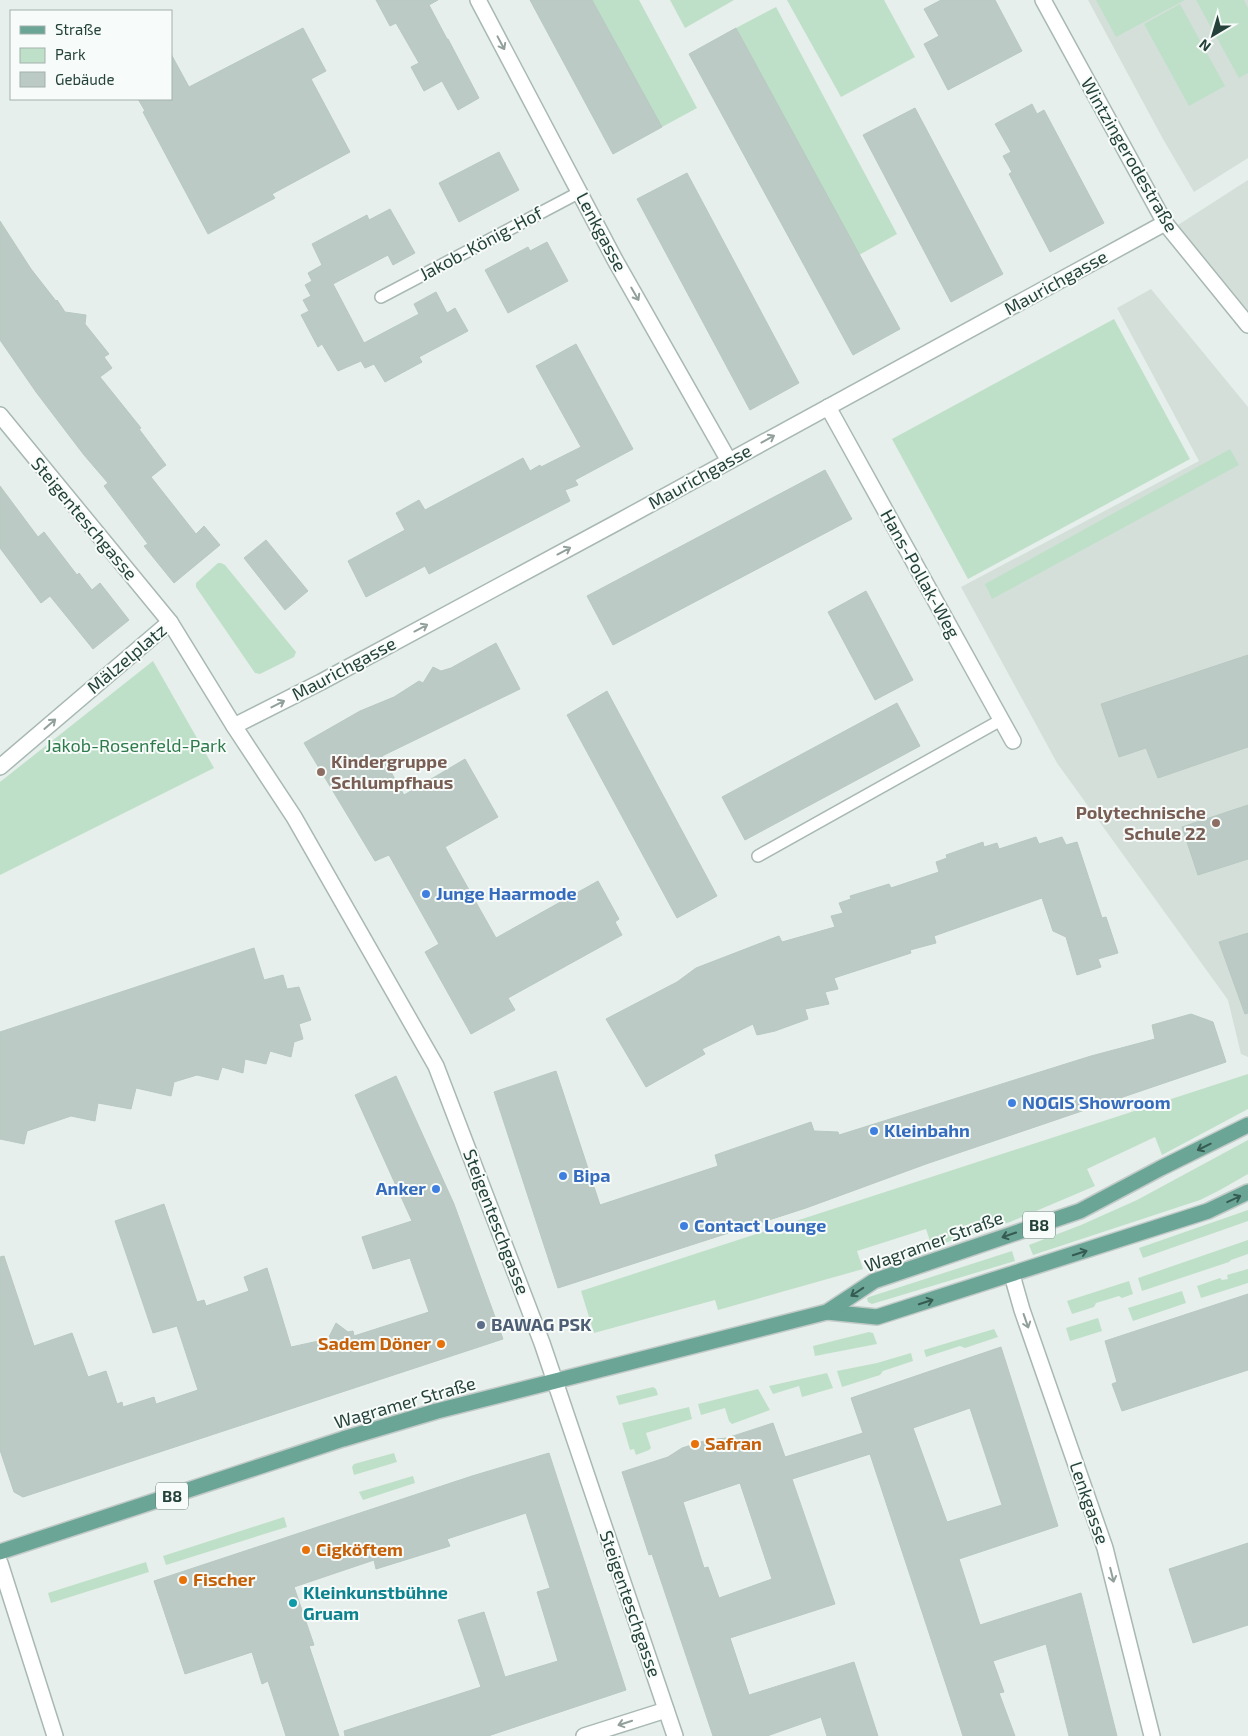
<svg xmlns="http://www.w3.org/2000/svg" width="1248" height="1736" viewBox="0 0 1248 1736" font-family="'Exo 2',sans-serif">
<style>
.built{fill:#d4dfda}
.green{fill:#bfe0c8}
.building{fill:#bbcac4;stroke:#b8c9c2;fill-rule:evenodd}
.lines{fill:none;stroke-linecap:round;stroke-linejoin:round}
.service-casing{stroke:#a8b8b2;stroke-width:14}
.minor-casing{stroke:#a8b8b2;stroke-width:18}
.primary-casing{stroke:#c2cac8;stroke-width:18}
.service{stroke:#fff;stroke-width:11}
.minor{stroke:#fff;stroke-width:15}
.primary{stroke:#6aa596;stroke-width:15}
.oneway{stroke:#92a09c}
.oneway2{stroke:#365b51}
.education-dot{fill:#8d6e63;stroke:#f7fbf9;stroke-width:2}
.shop-dot{fill:#3f7fe0;stroke:#f7fbf9;stroke-width:2}
.service-dot{fill:#5c6f8a;stroke:#f7fbf9;stroke-width:2}
.food-dot{fill:#e8710a;stroke:#f7fbf9;stroke-width:2}
.culture-dot{fill:#0f9aa8;stroke:#f7fbf9;stroke-width:2}
.labels{text-anchor:middle;stroke-width:4;stroke-linejoin:round;paint-order:stroke}
.shield{fill:#f7fbf9;stroke:#637a73;stroke-width:1}
.shield-label{font-size:16px;font-weight:bold;fill:#24423a}
.street-label{font-size:18px;fill:#24423a;stroke:#f7fbf9}
.park-label{font-size:18px;fill:#2d7a4b;stroke:#f7fbf9}
.education-label{font-size:18px;font-weight:bold;fill:#785e54;stroke:#f7fbf9;text-anchor:start}
.shop-label{font-size:18px;font-weight:bold;fill:#366cbe;stroke:#f7fbf9;text-anchor:start}
.service-label{font-size:18px;font-weight:bold;fill:#4e5e75;stroke:#f7fbf9;text-anchor:start}
.food-label{font-size:18px;font-weight:bold;fill:#c56008;stroke:#f7fbf9;text-anchor:start}
.culture-label{font-size:18px;font-weight:bold;fill:#0d838f;stroke:#f7fbf9;text-anchor:start}
</style>
<rect width="100%" height="100%" fill="#e6efeb"/>
<g class="built">
<path d="M1088,0H1248V158L1194,192L1163,139Z"/>
<path d="M1248,180V320L1178,225Z"/>
<path d="M1151,289L1248,407V1057L1241,1054L1228,1000L1057,763L961,587L1199,461L1117,308Z"/>
</g>
<g class="green">
<path d="M592,0H639L697,108L662,127Z"/>
<path d="M670,0H734L685,28Z"/>
<path d="M787,0H884L915,57L841,97Z"/>
<path d="M1096,0H1185L1116,37Z"/>
<path d="M1196,0H1244L1248,8V73L1239,78Z"/>
<path d="M1180,4L1225,86L1189,106L1144,24Z"/>
<path d="M776,7L897,234L859,255L736,28Z"/>
<path d="M1114,319L1190,459L968,579L892,439Z"/>
<path d="M1230,449L1239,465L992,599L985,584Z"/>
<path d="M218,563H221L225,565L296,652L294,657L260,674L255,673L196,587V583Z"/>
<path d="M153,661L214,768L0,875V782Z"/>
<path d="M1248,1074V1109L1162,1155L1155,1137L1087,1169L1095,1186L1010,1222L932,1247L926,1229L857,1251L863,1269L718,1310L715,1300L594,1333L581,1291Z"/>
<path d="M1248,1140V1174L1220,1190L1200,1200L1033,1255L1029,1245L1081,1225L1137,1200Z"/>
<path d="M1248,1210V1221L1143,1258L1139,1248Z"/>
<path d="M1248,1240V1254L1231,1260L1229,1262L1142,1291L1138,1278Z"/>
<path d="M1012,1251L1015,1261L872,1304L868,1302L867,1298L869,1297Z"/>
<path d="M1248,1269V1283L1201,1298L1197,1286L1220,1278L1222,1280L1228,1279L1227,1275Z"/>
<path d="M1129,1281L1133,1294L1122,1298L1119,1296L1096,1303L1094,1307L1072,1314L1067,1301Z"/>
<path d="M1182,1291L1186,1303L1133,1321L1128,1308Z"/>
<path d="M1098,1318L1102,1331L1070,1341L1066,1328Z"/>
<path d="M994,1329L998,1337L965,1348L960,1346L926,1357L924,1350Z"/>
<path d="M869,1332L873,1333L877,1344L815,1356L813,1346Z"/>
<path d="M911,1353L913,1361L883,1371L880,1375L842,1387L837,1371L877,1363Z"/>
<path d="M827,1373L833,1388L802,1397L799,1386L773,1394L769,1386Z"/>
<path d="M653,1387L656,1389L658,1395L619,1405L616,1396Z"/>
<path d="M758,1389L770,1410L732,1424L729,1421L725,1408L701,1415L698,1404Z"/>
<path d="M689,1407L692,1419L646,1433L651,1448L649,1450L636,1455L634,1449L630,1450L622,1423Z"/>
<path d="M394,1453L397,1462L354,1475L352,1467L354,1464Z"/>
<path d="M413,1476L415,1483L363,1500L359,1492Z"/>
<path d="M284,1517L287,1527L166,1565L163,1556Z"/>
<path d="M146,1562L149,1572L51,1603L48,1593Z"/>
</g>
<g class="building">
<path d="M376,0H438L429,5L447,39H448L479,98L458,110L442,81L424,91L411,67L419,63L396,23L390,26Z"/>
<path d="M530,0H592L662,127L613,154Z"/>
<path d="M941,0H995L1022,51L948,90L924,44L939,36L924,9Z"/>
<path d="M303,28L326,71L311,79L350,152L272,194L275,198L208,234L143,112L145,111L138,99H171V54L189,87Z"/>
<path d="M736,28L900,329L853,355L689,54Z"/>
<path d="M1032,104L1037,114L1044,110L1104,223L1050,252L1009,174L1012,172L1003,156L1011,152L995,124Z"/>
<path d="M915,108L1003,274L951,302L863,135Z"/>
<path d="M499,152L519,190L459,222L439,183Z"/>
<path d="M687,173L799,383L750,410L637,199Z"/>
<path d="M390,209L415,253L393,265L388,255L333,284L364,343L419,314L414,304L436,292L447,313L455,308L468,331L419,357L422,362L385,382L374,364L365,368L361,361L338,371L322,344L318,347L301,315L309,311L303,300L311,296L305,285L312,281L308,273L322,265L312,244L367,215L369,220Z"/>
<path d="M0,221L31,269L56,301L57,300L65,312L86,315L85,324L109,354L104,357L112,368L100,377L141,428L139,429L166,465L151,477L196,534L204,526L220,545L174,583L144,546L148,544L104,486L108,483L84,455L36,392L0,340Z"/>
<path d="M547,242L568,281L508,313L485,270L528,247L530,251Z"/>
<path d="M576,344L633,449L575,480L578,485L565,490L570,501L429,574L425,566L366,597L348,561L405,530L396,513L419,500L425,510L523,458L530,471L540,465L541,467L581,447L536,366Z"/>
<path d="M825,470L852,519L613,645L587,596Z"/>
<path d="M0,486L38,537L44,532L77,575L79,573L92,590L100,583L129,620L93,649L50,596L41,603L0,548Z"/>
<path d="M266,540L308,591L285,610L244,558Z"/>
<path d="M866,591L913,680L875,700L828,612Z"/>
<path d="M496,643L520,689L382,756L404,795L465,759L498,817L445,847L496,938L598,881L619,919L615,922L622,935L508,998L515,1010L471,1034L425,952L439,944L389,855L375,861L304,743L360,711L394,697L419,681L423,683L433,667L441,671L451,668Z"/>
<path d="M1248,655V747L1158,778L1146,748L1119,757L1101,704Z"/>
<path d="M607,691L717,896L677,918L567,715Z"/>
<path d="M897,703L920,746L745,840L722,797Z"/>
<path d="M1248,805V859L1198,875L1182,827Z"/>
<path d="M1036,837L1039,844L1062,837L1066,845L1077,842L1102,918L1106,917L1118,953L1098,959L1101,967L1077,975L1066,937L1053,931L1042,898L934,936L936,943L910,950L911,953L834,978L838,989L825,992L829,1004L805,1009L808,1019L775,1031L757,1035L753,1024L702,1049L705,1054L646,1087L606,1019L677,982L696,968L779,936L782,942L835,927L831,916L843,913L839,903L851,899L850,896L889,884L891,888L939,872L936,862L947,858L946,855L983,842L984,847L997,843L999,849Z"/>
<path d="M1248,933V1013L1245,1014L1219,942Z"/>
<path d="M254,948L264,980L283,975L287,989L299,987L311,1020L299,1024L303,1039L294,1042L291,1057L270,1051L266,1064L245,1059L243,1073L222,1067L218,1080L197,1075L174,1082L171,1096L136,1088L131,1109L98,1103L95,1121L71,1116L27,1131L24,1144L0,1139V1032Z"/>
<path d="M1191,1014L1213,1022L1226,1062L926,1164L806,1208L558,1288L494,1092L556,1071L600,1205L718,1166L715,1155L811,1122L814,1131L838,1132L839,1135L1091,1056L1155,1039L1152,1025Z"/>
<path d="M396,1076L454,1204L503,1339L23,1497L14,1492L0,1450V1257L4,1256L34,1346L72,1333L88,1377L106,1371L117,1404L122,1402L123,1407L154,1397L156,1404L198,1390L177,1326L153,1333L115,1221L164,1204L197,1302L204,1300L206,1306L249,1291L244,1277L267,1268L291,1347L328,1339L336,1323L348,1332L353,1331L354,1336L429,1312L410,1258L373,1269L362,1237L412,1221L355,1095Z"/>
<path d="M1248,1294V1370L1122,1411L1112,1384L1117,1382L1105,1341Z"/>
<path d="M1001,1347L1058,1526L959,1559L980,1625L1081,1593L1117,1736H1069L1046,1644L993,1661L1004,1692L999,1693L1015,1736H963L870,1454L792,1479L835,1604L730,1638L749,1695L854,1662L878,1736H827L821,1717L767,1736H713L652,1554L649,1555L622,1472L668,1457L682,1448L707,1440L727,1438L773,1423L785,1457L863,1433L851,1398ZM970,1408L1002,1505L947,1522L913,1428ZM740,1483L772,1579L719,1598L708,1567L704,1568L683,1502Z"/>
<path d="M549,1453L626,1690L488,1736H345L344,1731L481,1687L458,1620L484,1612L505,1677L558,1661L537,1592L550,1588L526,1513L447,1539L450,1546L376,1569L374,1560L294,1587L314,1645L309,1646L339,1736H286L268,1681L262,1684L252,1652L185,1674L154,1581L472,1476Z"/>
<path d="M1248,1543V1625L1193,1643L1169,1569Z"/>
</g>
<g class="lines">
<g class="service-casing">
<g id="service">
<path d="M381,297L580,192"/>
<path d="M758,856L1001,720"/>
</g>
</g>
<g class="minor-casing">
<g id="minor">
<path d="M478,0L615,260L729,461"/>
<path d="M1043,0L1165,223L1248,325"/>
<path d="M828,407L1013,741"/>
<path d="M0,415L170,622L234,726L294,817L436,1066L542,1343L675,1736"/>
<path d="M234,726L321,682L616,523L1165,223"/>
<path d="M0,767L170,622"/>
<path d="M1012,1275L1022,1310L1105,1548L1152,1736"/>
<path d="M0,1563L55,1736"/>
<path d="M584,1736L666,1710"/>
</g>
</g>
<g class="primary-casing">
<g id="primary">
<path d="M827,1312L877,1317L1208,1211L1248,1192"/>
<path d="M0,1552L343,1439L437,1411L827,1312L874,1281L1080,1211L1161,1168L1248,1125"/>
</g>
</g>
<use href="#service" class="service"/>
<use href="#minor" class="minor"/>
<use href="#primary" class="primary"/>
</g>
<defs><path id="oneway-shaft" d="M-6 0H5M1.5-3L5.5 0L1.5 3" fill="none" stroke-width="1.6" stroke-linecap="round" stroke-linejoin="round" transform="scale(1.25)"/></defs>
<g class="oneway">
<use href="#oneway-shaft" transform="translate(501 43) rotate(62)"/>
<use href="#oneway-shaft" transform="translate(635 294) rotate(60)"/>
<use href="#oneway-shaft" transform="translate(768 439) rotate(-29)"/>
<use href="#oneway-shaft" transform="translate(564 551) rotate(-28)"/>
<use href="#oneway-shaft" transform="translate(421 628) rotate(-28)"/>
<use href="#oneway-shaft" transform="translate(278 704) rotate(-27)"/>
<use href="#oneway-shaft" transform="translate(50 724) rotate(-41)"/>
<use href="#oneway-shaft" transform="translate(1026 1321) rotate(71)"/>
<use href="#oneway-shaft" transform="translate(1112 1575) rotate(76)"/>
<use href="#oneway-shaft" transform="translate(625 1723) rotate(162)"/>
</g>
<g class="oneway2">
<use href="#oneway-shaft" transform="translate(1204 1147) rotate(154)"/>
<use href="#oneway-shaft" transform="translate(1234 1199) rotate(-25)"/>
<use href="#oneway-shaft" transform="translate(1009 1235) rotate(161)"/>
<use href="#oneway-shaft" transform="translate(1080 1253) rotate(-18)"/>
<use href="#oneway-shaft" transform="translate(857 1292) rotate(146)"/>
<use href="#oneway-shaft" transform="translate(926 1302) rotate(-18)"/>
</g>
<g class="education-dot">
<circle cx="321" cy="772" r="5"/>
<circle cx="1216" cy="823" r="5"/>
</g>
<g class="shop-dot">
<circle cx="426" cy="894" r="5"/>
<circle cx="1012" cy="1103" r="5"/>
<circle cx="874" cy="1131" r="5"/>
<circle cx="563" cy="1176" r="5"/>
<circle cx="436" cy="1189" r="5"/>
<circle cx="684" cy="1226" r="5"/>
</g>
<circle class="service-dot" cx="481" cy="1325" r="5"/>
<g class="food-dot">
<circle cx="441" cy="1344" r="5"/>
<circle cx="695" cy="1444" r="5"/>
<circle cx="306" cy="1550" r="5"/>
<circle cx="183" cy="1580" r="5"/>
</g>
<circle class="culture-dot" cx="293" cy="1603" r="5"/>
<g class="labels">
<g class="shield">
<rect x="1023" y="1211.5" width="32" height="27" rx="4"/>
<rect x="156" y="1482.5" width="32" height="27" rx="4"/>
</g>
<g class="shield-label">
<text x="1039" y="1231">B8</text>
<text x="172" y="1502">B8</text>
</g>
<g class="street-label">
<text transform="translate(1129 155) rotate(60)" y="6">Wintzingerodestraße</text>
<text transform="translate(601 232) rotate(62)" y="6">Lenkgasse</text>
<text transform="translate(481 244) rotate(-28)" y="6">Jakob-König-Hof</text>
<text transform="translate(1056 283) rotate(-29)" y="6">Maurichgasse</text>
<text transform="translate(700 477) rotate(-29)" y="6">Maurichgasse</text>
<text transform="translate(84 519) rotate(50)" y="6">Steigenteschgasse</text>
<text transform="translate(920 574) rotate(61)" y="6">Hans-Pollak-Weg</text>
<text transform="translate(127 659) rotate(-40)" y="6">Mälzelplatz</text>
<text transform="translate(344 669) rotate(-28)" y="6">Maurichgasse</text>
<text transform="translate(496 1222) rotate(69)" y="6">Steigenteschgasse</text>
<text transform="translate(934 1242) rotate(-20)" y="6">Wagramer Straße</text>
<text transform="translate(405 1403) rotate(-16)" y="6">Wagramer Straße</text>
<text transform="translate(1089 1503) rotate(71)" y="6">Lenkgasse</text>
<text transform="translate(630 1604) rotate(71)" y="6">Steigenteschgasse</text>
</g>
<g class="park-label">
<text x="136" y="752">Jakob-Rosenfeld-Park</text>
</g>
<g class="education-label">
<text x="331" y="768">Kindergruppe<tspan x="331" dy="21">Schlumpfhaus</tspan></text>
<text x="1206" y="819" text-anchor="end">Polytechnische<tspan x="1206" dy="21">Schule 22</tspan></text>
</g>
<g class="shop-label">
<text x="436" y="900">Junge Haarmode</text>
<text x="1022" y="1109">NOGIS Showroom</text>
<text x="884" y="1137">Kleinbahn</text>
<text x="573" y="1182">Bipa</text>
<text x="426" y="1195" text-anchor="end">Anker</text>
<text x="694" y="1232">Contact Lounge</text>
</g>
<g class="service-label">
<text x="491" y="1331">BAWAG PSK</text>
</g>
<g class="food-label">
<text x="431" y="1350" text-anchor="end">Sadem Döner</text>
<text x="705" y="1450">Safran</text>
<text x="316" y="1556">Cigköftem</text>
<text x="193" y="1586">Fischer</text>
</g>
<g class="culture-label">
<text x="303" y="1599">Kleinkunstbühne<tspan x="303" dy="21">Gruam</tspan></text>
</g>
</g>
<rect x="10" y="10" width="162" height="90" fill="#f7fbf9" stroke="#a3b1ad"/>
<rect x="20" y="26" width="25" height="8" fill="#6aa596" stroke="#a3b1ad"/>
<text x="55" y="35" font-size="15" fill="#24423a">Straße</text>
<rect x="20" y="48" width="25" height="15" fill="#bfe0c8" stroke="#a3b1ad"/>
<text x="55" y="60" font-size="15" fill="#24423a">Park</text>
<rect x="20" y="72" width="25" height="15" fill="#bbcac4" stroke="#a3b1ad"/>
<text x="55" y="85" font-size="15" fill="#24423a">Gebäude</text>
<g transform="translate(1213 35) rotate(218)" stroke="#f7fbf9" stroke-width="4" paint-order="stroke">
<path d="M0-4L9 19L0 12L-9 19Z" fill="#24423a"/>
<text y="-8" font-size="14" font-weight="bold" text-anchor="middle" fill="#24423a">N</text>
</g>
</svg>
